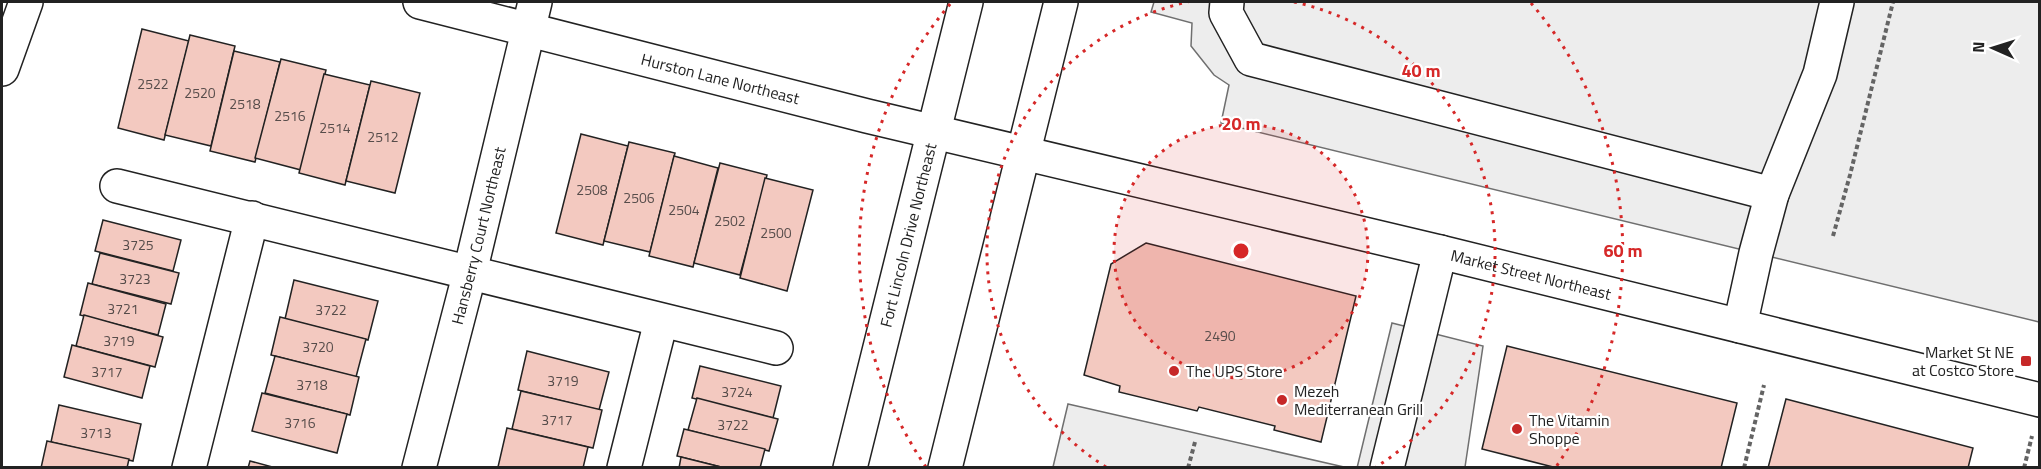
<svg xmlns="http://www.w3.org/2000/svg" width="2041" height="469" viewBox="0 0 2041 469" font-family="'Titillium Web',sans-serif">
<style>
.parking{fill:#ededed;stroke:#6f6f6f;stroke-width:1.5}
.building{fill:#f3c9c0;stroke:#222;stroke-width:1.5}
.lines{fill:none;stroke-linecap:round;stroke-linejoin:round}
.minor-casing{stroke:#222;stroke-width:36}
.path{stroke:#646464;stroke-width:4;stroke-dasharray:4.5 3;stroke-linecap:butt}
.minor{stroke:#fff;stroke-width:33}
.ring{fill:none;stroke:#d62828;stroke-width:3;stroke-dasharray:3 6}
.poi-dot{fill:#c62828;stroke:#fff;stroke-width:2}
.labels{text-anchor:middle;stroke-width:4.5;stroke-linejoin:round;paint-order:stroke}
.number-label{font-size:14px;fill:#564c4a}
.street-label{font-size:16px;fill:#222;stroke:#fff}
.poi-label{font-size:16px;fill:#222;stroke:#fff;text-anchor:start}
.centre{fill:#d62828;stroke:#fff;stroke-width:3}
.ring-label{font-size:18px;text-anchor:middle;font-weight:bold;fill:#d62828;stroke:#fff;stroke-width:4.5;stroke-linejoin:round;paint-order:stroke}
</style>
<rect width="100%" height="100%" fill="#fff"/>
<g class="parking">
<path d="M1154,2H2039V322L1221,123L1229,85L1214,75L1191,46L1192,23L1151,12Z"/>
<path d="M1392,323L1483,346L1465,467L1357,468Z"/>
<path d="M1068,404L1344,467H1053Z"/>
</g>
<g class="building">
<path d="M142,29L189,41L164,140L118,128Z"/>
<path d="M190,35L235,46L211,146L165,135Z"/>
<path d="M234,51L280,62L255,162L210,151Z"/>
<path d="M281,59L326,70L301,170L255,158Z"/>
<path d="M324,74L370,85L345,185L299,173Z"/>
<path d="M371,81L420,93L395,193L346,181Z"/>
<path d="M581,134L628,146L603,245L556,233Z"/>
<path d="M629,142L675,153L650,252L604,241Z"/>
<path d="M674,156L718,168L693,267L649,256Z"/>
<path d="M720,163L767,175L740,275L694,263Z"/>
<path d="M765,178L813,190L787,291L740,278Z"/>
<path d="M103,220L181,240L173,271L95,251Z"/>
<path d="M1146,243L1356,296L1321,442L1274,430L1275,426L1199,407L1197,411L1119,392L1120,386L1084,375L1111,264Z"/>
<path d="M100,253L179,273L171,304L92,284Z"/>
<path d="M294,280L378,301L368,340L285,319Z"/>
<path d="M88,283L166,304L158,335L80,315Z"/>
<path d="M84,315L163,337L155,367L76,346Z"/>
<path d="M280,317L366,339L356,377L271,355Z"/>
<path d="M72,345L150,366L142,398L64,377Z"/>
<path d="M1507,346L1737,403L1721,468H1557L1482,449Z"/>
<path d="M527,351L609,372L599,410L518,390Z"/>
<path d="M275,356L359,377L350,415L265,393Z"/>
<path d="M700,366L781,386L773,418L692,398Z"/>
<path d="M521,391L602,410L593,448L512,429Z"/>
<path d="M262,393L347,414L337,453L252,431Z"/>
<path d="M697,398L778,419L769,451L688,430Z"/>
<path d="M1786,399L1973,448L1968,468H1768Z"/>
<path d="M59,405L141,424L133,461L51,442Z"/>
<path d="M507,428L588,447L583,468L498,467Z"/>
<path d="M684,429L765,449L760,468H725L677,456Z"/>
<path d="M47,441L129,459L127,468H41Z"/>
<path d="M681,457L725,468H679Z"/>
<path d="M250,461L276,468H248Z"/>
</g>
<g class="lines">
<g class="minor-casing">
<g id="minor">
<path id="s1" d="M420,2L867,116L1440,252L2040,400"/>
<path d="M1227,2L1226,13L1251,59L1772,194"/>
<path d="M2,69L26,2"/>
<path d="M117,186L776,348"/>
<path d="M1740,326L1756,253L1772,194L1820,74L1837,2"/>
<path d="M189,468L252,218"/>
<path id="s2" d="M419,468L470,272L535,2"/>
<path d="M624,468L661,321"/>
<path id="s3" d="M850,468L966,2"/>
<path d="M945,468L1061,2"/>
<path d="M1387,468L1440,252"/>
</g>
</g>
<g class="path">
<path d="M1833,236L1850,175L1893,2"/>
<path d="M1188,468L1195,442"/>
<path d="M1744,468L1764,385"/>
<path d="M2024,468L2032,436"/>
</g>
<use href="#minor" class="minor"/>
</g>
<circle cx="1241" cy="251" r="127" fill="#d62828" fill-opacity=".12"/>
<g class="ring">
<circle cx="1241" cy="251" r="127"/>
<path d="M1106 467A255 255 0 0 1 1188 2M1294 2A255 255 0 0 1 1376 467"/>
<path d="M926 467A382 382 0 0 1 951 3M1531 3A382 382 0 0 1 1556 467"/>
</g>
<g class="poi-dot">
<rect x="2020" y="355" width="12" height="12" rx="3"/>
<circle cx="1174" cy="371" r="6"/>
<circle cx="1282" cy="400" r="6"/>
<circle cx="1517" cy="429" r="6"/>
</g>
<g class="labels">
<g class="number-label">
<text x="153" y="89">2522</text>
<text x="200" y="98">2520</text>
<text x="245" y="109">2518</text>
<text x="290" y="121">2516</text>
<text x="335" y="133">2514</text>
<text x="383" y="142">2512</text>
<text x="592" y="195">2508</text>
<text x="639" y="203">2506</text>
<text x="684" y="215">2504</text>
<text x="730" y="226">2502</text>
<text x="776" y="238">2500</text>
<text x="138" y="250">3725</text>
<text x="135" y="284">3723</text>
<text x="123" y="314">3721</text>
<text x="331" y="315">3722</text>
<text x="1220" y="341">2490</text>
<text x="119" y="346">3719</text>
<text x="318" y="352">3720</text>
<text x="107" y="377">3717</text>
<text x="563" y="386">3719</text>
<text x="312" y="390">3718</text>
<text x="737" y="397">3724</text>
<text x="557" y="425">3717</text>
<text x="300" y="428">3716</text>
<text x="733" y="430">3722</text>
<text x="96" y="438">3713</text>
</g>
<g class="street-label">
<text dy="6" stroke="none"><textPath href="#s1" startOffset="310">Hurston Lane Northeast</textPath></text>
<text dy="6" stroke="none"><textPath href="#s2" startOffset="240">Hansberry Court Northeast</textPath></text>
<text dy="6" stroke="none"><textPath href="#s3" startOffset="240">Fort Lincoln Drive Northeast</textPath></text>
<text dy="6" stroke="none"><textPath href="#s1" startOffset="1144">Market Street Northeast</textPath></text>
</g>
<g class="poi-label">
<text x="2014" y="358" text-anchor="end">Market St NE<tspan x="2014" dy="18">at Costco Store</tspan></text>
<text x="1186" y="377">The UPS Store</text>
<text x="1294" y="397">Mezeh<tspan x="1294" dy="18">Mediterranean Grill</tspan></text>
<text x="1529" y="426">The Vitamin<tspan x="1529" dy="18">Shoppe</tspan></text>
</g>
</g>
<circle cx="1241" cy="251" r="9" class="centre"/>
<g class="ring-label">
<text x="1421" y="77">40 m</text>
<text x="1241" y="130">20 m</text>
<text x="1623" y="257">60 m</text>
</g>
<rect width="2041" height="469" fill="none" stroke="#222222" stroke-width="6"/>
<g transform="translate(1993 48) rotate(273)" stroke="#ffffff" stroke-width="4.5" paint-order="stroke">
<path d="M0-4.5L10 22L0 15L-10 22Z" fill="#222222"/>
<text y="-9" font-size="16" font-weight="bold" text-anchor="middle" fill="#222222">N</text>
</g>
</svg>
